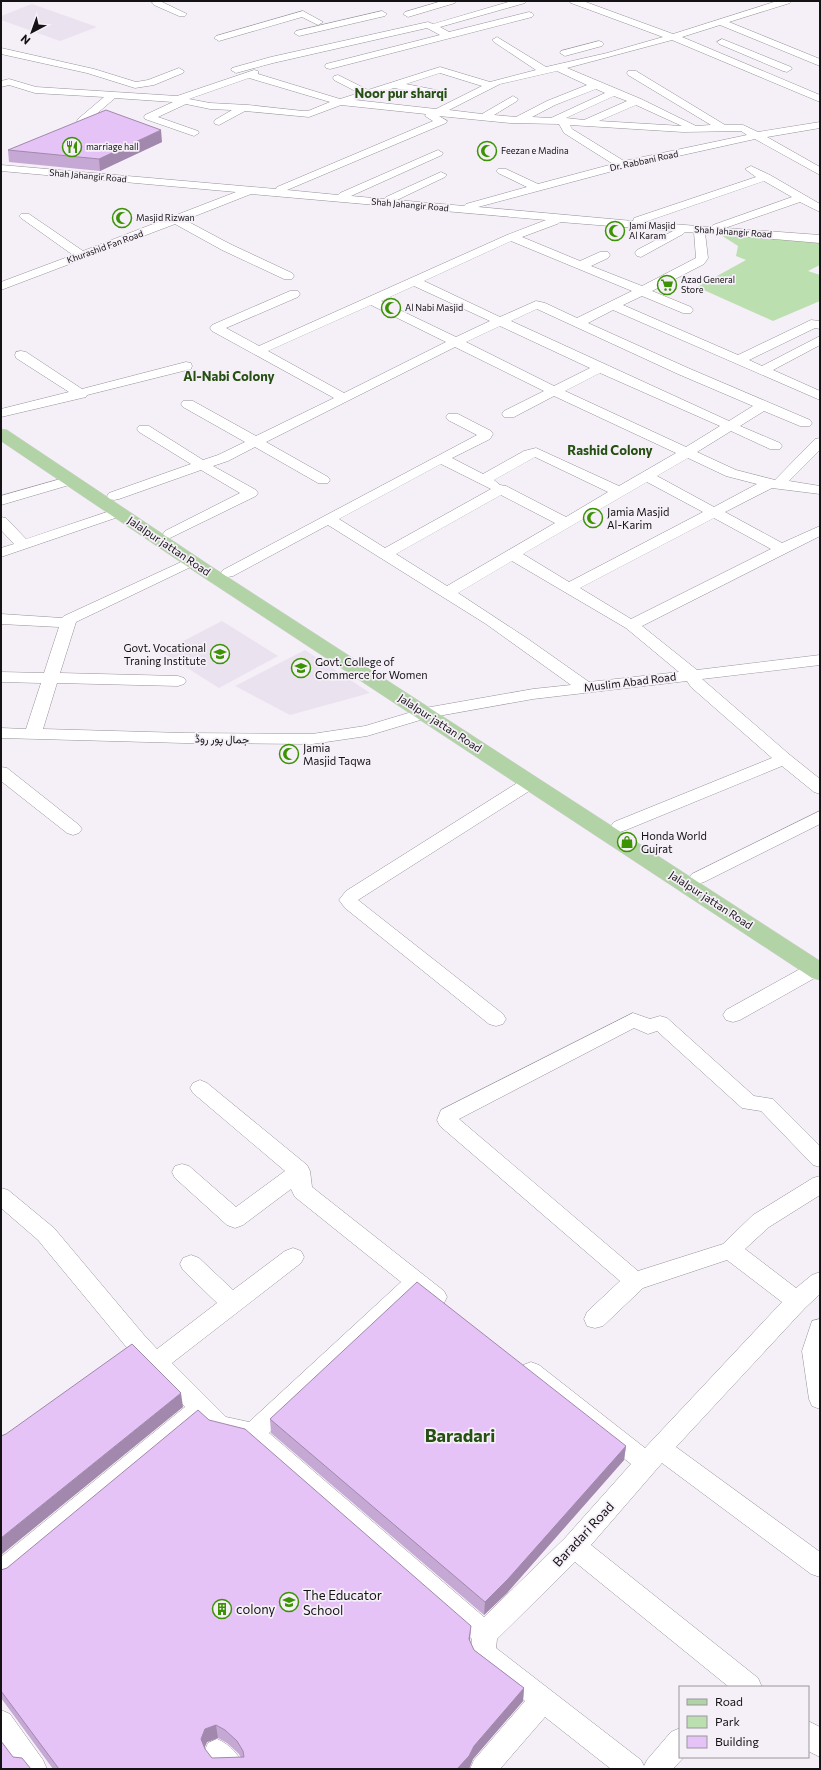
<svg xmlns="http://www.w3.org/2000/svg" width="821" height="1770" viewBox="0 0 821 1770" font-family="Commissioner,Vazirmatn,sans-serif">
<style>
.built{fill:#ebe2f0}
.green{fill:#bcdfb0}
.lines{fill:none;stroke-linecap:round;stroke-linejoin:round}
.minor-casing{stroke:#979299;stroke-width:1}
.major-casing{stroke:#d0d0d0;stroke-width:1}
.minor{fill:#fff;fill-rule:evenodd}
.major{fill:#b2d3a6;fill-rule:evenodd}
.wall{fill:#c6a8d4;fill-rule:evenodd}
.shaded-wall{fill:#a188ac}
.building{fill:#e6c3f6;stroke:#a188ac;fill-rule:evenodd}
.labels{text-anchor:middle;stroke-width:3.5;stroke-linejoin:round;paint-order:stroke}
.far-poi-label{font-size:9px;fill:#141215;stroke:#f5eff7;text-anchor:start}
.far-street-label{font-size:9px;fill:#141215;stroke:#f5eff7}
.poi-label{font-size:11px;fill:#141215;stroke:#f5eff7;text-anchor:start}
.street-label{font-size:11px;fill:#141215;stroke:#f5eff7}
.far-district-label{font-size:13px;font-weight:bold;fill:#254f13;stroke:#f5eff7}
.near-street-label{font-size:13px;fill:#141215;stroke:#f5eff7}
.near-poi-label{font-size:13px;fill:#141215;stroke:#f5eff7;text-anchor:start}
.near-district-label{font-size:18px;font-weight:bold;fill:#254f13;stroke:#f5eff7}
</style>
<rect width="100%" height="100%" fill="#f5eff7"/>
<g class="built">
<path d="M32,4L97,27L60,41L1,20V16Z"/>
<path d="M222,621L278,656L219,688L162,652Z"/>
<path d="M305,650L370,693L290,715L235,686Z"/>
</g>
<path class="green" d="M724,233L820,242V265L808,271L820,275V301L773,321L697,287L746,260L736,256L738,246L721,235Z"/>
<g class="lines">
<g class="minor-casing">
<g id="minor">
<path d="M154,1H160L187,14L185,16H179L154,5L152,3Z"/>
<path d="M442,1H457L455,3L408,17L403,14L405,12Z"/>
<path d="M512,1H527L525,3L440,27L449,32L529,12L532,13L534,15L532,17L330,69L326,68L325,66L326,64L440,35L427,28L273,63L236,73L231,70L232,68L271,57L428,22L433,24Z"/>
<path d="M569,1H583L673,34L777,1H792L790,3L729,22L820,59V66L720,25L682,37L820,95V102L672,40L567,68L641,99L696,126L711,125L628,75L627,73L628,71H636L725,125H743L758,132L820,122V128L767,137L820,167V175L755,139L624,168L478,207L633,221L634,218L756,177L745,169L751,166L770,175L820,204V212L800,202L725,228L820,235V243L705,233L708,258L704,264L652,291L691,307L693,310L691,313H683L642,296L623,305L738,355L811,320L820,321V329L815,328L749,360L762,366L820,336V345L773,370L820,391V400L613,310L588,323L688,368L810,420L812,423L810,426H800L764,411L740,426L780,443L782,446L780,449H770L731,431L697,452L736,470L775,480L815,439L820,438V450L789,481L820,486V494L772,488L725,512L782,543L820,526V536L642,626L697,670L820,655V665L702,679L790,755L820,779V794L814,792L782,766L626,830L620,832L614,830L611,826L614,822L772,758L691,687L687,681L533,699L427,718L367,736L312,744L184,743L1,738V728L26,729L41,683L1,682V672L44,673L59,627L1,624V614L62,618L64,616L192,557L197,558L199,561L197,564L76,622L60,673L178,676L184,678L186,681L184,684L178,686L57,683L43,729L184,733L312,734L365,726L425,708L533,689L571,685L486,624L328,525L233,576L228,577L223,576L221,573L223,570L477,435L448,420L446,417L448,414H458L491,431L493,434L490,439L452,458L483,474L524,451L536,448L619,486L676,453L554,396L514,417H504L502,414L504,411L544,391L455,347L266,442L328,477L330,480L328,483H318L255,447L228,461L213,466L256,490L258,493L256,496L170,538L165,537L163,534L165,531L240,493L201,470L119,499L114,500L109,499L107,496L109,493L191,464L139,432L137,429L139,426H149L203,460L218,455L245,442L183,407L181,404L183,401H193L256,436L334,398L212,331L210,328L212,325L290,291H298L300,294L298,297L226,328L259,346L507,235L546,220L251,194L185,220L230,244L292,273L294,276L292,279H284L222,250L175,224L1,290V282L73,255L21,218L19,216L21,214H29L83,251L236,192L1,171V165L276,189L277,187L433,121L425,116L426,114L341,105L309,117L245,111L219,125L215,124L214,122L215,120L232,110L210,109L186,104L158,117L198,131L199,133L194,136L145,119L144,117L145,115L173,102L115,98L86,123H78L77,121L78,119L104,97L35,93L9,85L1,87V81L9,79L36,87L177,96L254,70L258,71V74L340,99L359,93L334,80L333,78L334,76L338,75L368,90L440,67L490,82L536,70L494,42L492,40L497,37L546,67L607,53L663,37L571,3ZM557,71L587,85L547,101L516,117L494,115L517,101L518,99L513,96L482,114L449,110L500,84ZM440,73L482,86L436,109L355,100L394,88L437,96L441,95L442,93L441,91L406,84ZM249,78L330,102L308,111H303L248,105L210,103L189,99ZM596,89L605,93L551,118L532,117L555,105ZM614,96L627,101L584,120L566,118ZM636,105L682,126L599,121ZM439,116L510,123L559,124L564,133L613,164L538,184L506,169H498L496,171L498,173L527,187L466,204L464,206L397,200L445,177L447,175L441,172L386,197L384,199L351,196L442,155L443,153L438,150L340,193L338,195L287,190L446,123L447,121ZM570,125L683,132L741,131L747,135L624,161L572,129ZM764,181L792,197L713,225L711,227L645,222ZM560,222L673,231L637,250L635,253L637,256L641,257L683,234L685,232H694L696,258L642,286L591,266L608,258L610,255L608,252H600L580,261L522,237L557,224ZM511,241L632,291L577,318L545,303L536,301L500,317L424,281ZM414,286L490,321L456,337L381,301ZM371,305L446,342L344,393L268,351ZM537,309L678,374L753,406L729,421L511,321ZM500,326L590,368L554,386L466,342ZM600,373L720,426L686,447L565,391ZM535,457L608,492L566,517L506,486L500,485L494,480ZM688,458L726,476L757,484L714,507L657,476ZM441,464L491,489L385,548L339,519ZM647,482L703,512L569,582L523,554ZM501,495L555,523L447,586L396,554ZM714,518L771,549L631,619L580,588ZM512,561L626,628L679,672L589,682L528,639L458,593Z"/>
<path d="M303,11L323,22L318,25L302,17L219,41L214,38L216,36Z"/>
<path d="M382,11L387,14L385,16L299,36L294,33L296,31Z"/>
<path d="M722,39L791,67L792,69L787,72L783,71L719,44L717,42Z"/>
<path d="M599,41L602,42L604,44L602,46L565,56L560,53L561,51Z"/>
<path d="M1,48L94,69L136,82L148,80L179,68L184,71L183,73L154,85L135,88L87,73L1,54Z"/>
<path d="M21,351L26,352L82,389L186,362L191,363L192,366L191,369L87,395L86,397L1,417V409L69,392L16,358L15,355L16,352Z"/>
<path d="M71,476L76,477L78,480L76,483L1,505V496Z"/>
<path d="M119,508L124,509L126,512L124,515L1,557V548L14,544L1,530V517L6,518L26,539Z"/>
<path d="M1,767L7,768L79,825L82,829L79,833L73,835L67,833L1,781Z"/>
<path d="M531,777L537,778L539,782L537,786L358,900L503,1014L506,1019L503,1024L496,1026L489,1024L345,908L339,900L346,891L525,778Z"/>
<path d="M820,811V824L704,882L698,884L692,882L689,878L692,874Z"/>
<path d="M816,962L820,963V975L740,1020L733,1022L726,1020L723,1015L726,1010L809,964Z"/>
<path d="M633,1013L650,1019L660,1016L667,1018L754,1096L773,1099L820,1146V1167L813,1165L761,1111L742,1108L657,1031L648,1034L634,1028L459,1119L638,1271L723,1244L753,1215L813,1178L820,1176V1195L769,1227L745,1249L796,1288L812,1275L820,1272V1294L805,1308L676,1447L820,1552V1577L811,1574L662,1463L591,1545L758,1678L762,1687H729L575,1562L497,1639L496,1648L641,1760L644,1766L647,1760L671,1732L680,1728V1757H684L673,1769H611L545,1717L500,1769H470L474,1760L525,1701L474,1662L470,1653L472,1639L247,1442L211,1433L200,1422L10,1580L1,1584V1557L185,1407L128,1349L38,1240L1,1208V1188L8,1190L54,1228L144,1335L157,1349L217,1303L183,1270L180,1264L183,1258L191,1255L199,1258L233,1290L285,1251L293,1248L301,1251L304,1257L301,1263L172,1363L226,1417L249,1422L401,1282L295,1197L291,1189L243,1225L235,1228L227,1225L175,1178L172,1172L175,1166L182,1164L189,1166L236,1207L285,1171L193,1093L190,1088L193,1083L200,1080L207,1083L307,1165L310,1171L312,1187L444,1291L447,1297L444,1303C432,1308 426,1302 417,1294L269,1433L484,1617L565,1538L631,1464L523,1379L520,1372L523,1365L531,1362L539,1365L645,1448L782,1302L727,1260L643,1288L603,1326L595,1328L587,1326L584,1319L587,1312L620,1281L440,1126L437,1120L441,1110Z"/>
<path d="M820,1319V1409L812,1406L809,1399L802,1351L812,1321Z"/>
<path d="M1,1710L10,1714L43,1760L47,1769H18L1,1745Z"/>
<path d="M808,1721L820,1727V1757L808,1751Z"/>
<path d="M217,1739C230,1744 240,1756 245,1769H214L208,1761L204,1752L208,1743Z"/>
</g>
</g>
<g class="major-casing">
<path id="major" d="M1,429L7,430L209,565L820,961V980L812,978L197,573L1,441Z"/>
</g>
<use href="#minor" class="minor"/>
<use href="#major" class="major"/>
</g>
<g class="wall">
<path d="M162,142L100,171L9,162L8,150Z"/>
<path d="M270,1419L626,1446L624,1460L507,1593L484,1615L271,1433Z"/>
<path d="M209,1420L470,1642L474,1650L524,1688L523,1701L473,1759L469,1769H53L1,1698V1570L7,1568ZM218,1738L227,1743L239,1754L241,1758H212L204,1748L207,1742Z"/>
</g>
<g class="shaded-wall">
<path d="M161,130L162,142L100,171L99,159Z"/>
<path d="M181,1393L183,1407L1,1555V1538Z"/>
<path d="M626,1446L624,1460L507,1593L484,1615L485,1602Z"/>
<path d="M471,1626L470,1640L469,1653V1639Z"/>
<path d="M524,1688L523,1701L473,1759L469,1769H457L474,1746Z"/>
<path d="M216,1725L218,1738L207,1742L203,1751L201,1739L205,1729Z"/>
</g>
<g class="building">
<path d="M106,110L161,130L99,159L8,150Z"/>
<path d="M417,1282L626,1446L508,1579L485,1602L270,1419Z"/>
<path d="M132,1344L181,1393L1,1538V1436L6,1434Z"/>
<path d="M198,1410L209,1420L245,1429L471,1626L469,1639L474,1650L524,1688L474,1746L469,1756L457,1769H59L1,1691V1570L7,1568ZM216,1725L225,1730L237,1741L243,1751L244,1757L212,1758L205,1749L201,1739L205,1729Z"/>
<path d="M1,1741L13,1757L22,1758L31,1769H1Z"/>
</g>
<defs>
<g id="restaurant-ring" transform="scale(1)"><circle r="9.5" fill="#f5eff7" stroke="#3b9303" stroke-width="1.5"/><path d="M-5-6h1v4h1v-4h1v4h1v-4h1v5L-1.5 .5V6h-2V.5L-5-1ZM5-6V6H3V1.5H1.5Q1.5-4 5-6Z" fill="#3b9303"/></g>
<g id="mosque-ring" transform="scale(1)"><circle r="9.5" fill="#f5eff7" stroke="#3b9303" stroke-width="1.5"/><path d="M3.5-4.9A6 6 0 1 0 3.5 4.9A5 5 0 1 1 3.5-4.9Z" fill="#3b9303"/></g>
<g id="supermarket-ring" transform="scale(1)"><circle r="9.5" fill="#f5eff7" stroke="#3b9303" stroke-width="1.5"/><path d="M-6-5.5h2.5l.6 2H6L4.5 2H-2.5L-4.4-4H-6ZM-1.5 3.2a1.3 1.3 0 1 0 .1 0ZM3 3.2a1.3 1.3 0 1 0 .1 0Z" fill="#3b9303"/></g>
<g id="university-ring" transform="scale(1)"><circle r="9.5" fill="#f5eff7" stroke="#3b9303" stroke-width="1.5"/><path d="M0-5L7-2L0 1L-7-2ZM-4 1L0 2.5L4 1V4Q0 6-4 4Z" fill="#3b9303"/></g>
<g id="shop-ring" transform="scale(1)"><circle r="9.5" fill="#f5eff7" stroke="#3b9303" stroke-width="1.5"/><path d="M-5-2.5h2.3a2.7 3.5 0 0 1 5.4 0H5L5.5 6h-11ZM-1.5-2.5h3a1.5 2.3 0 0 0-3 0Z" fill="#3b9303"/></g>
<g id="school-ring" transform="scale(1)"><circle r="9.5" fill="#f5eff7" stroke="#3b9303" stroke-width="1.5"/><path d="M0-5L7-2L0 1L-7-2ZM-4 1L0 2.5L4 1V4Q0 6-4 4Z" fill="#3b9303"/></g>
<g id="building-ring" transform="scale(1)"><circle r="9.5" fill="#f5eff7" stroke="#3b9303" stroke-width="1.5"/><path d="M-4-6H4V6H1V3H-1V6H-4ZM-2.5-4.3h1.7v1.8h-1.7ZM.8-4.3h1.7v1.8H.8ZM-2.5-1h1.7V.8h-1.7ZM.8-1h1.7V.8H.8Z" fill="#3b9303"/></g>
</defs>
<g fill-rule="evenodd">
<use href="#restaurant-ring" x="72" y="147"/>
<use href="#mosque-ring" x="487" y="151"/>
<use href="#mosque-ring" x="122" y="218"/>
<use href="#mosque-ring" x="615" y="231"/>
<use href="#supermarket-ring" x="667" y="285"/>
<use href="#mosque-ring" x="391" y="308"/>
<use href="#mosque-ring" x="593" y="518"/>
<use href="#university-ring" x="220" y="654"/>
<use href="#university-ring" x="301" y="668"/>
<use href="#mosque-ring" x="289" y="754"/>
<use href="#shop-ring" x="627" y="842"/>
<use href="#school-ring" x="289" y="1602"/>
<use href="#building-ring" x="222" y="1609"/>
</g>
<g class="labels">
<g class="far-poi-label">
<text x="86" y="150">marriage hall</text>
<text x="501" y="154">Feezan e Madina</text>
<text x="136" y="221">Masjid Rizwan</text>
<text x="629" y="229">Jami Masjid<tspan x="629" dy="10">Al Karam</tspan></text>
<text x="681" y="283">Azad General<tspan x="681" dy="10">Store</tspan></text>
<text x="405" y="311">Al Nabi Masjid</text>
</g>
<g class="far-street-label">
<text transform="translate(644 161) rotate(-12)" y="3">Dr. Rabbani Road</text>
<text transform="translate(88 176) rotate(5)" y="3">Shah Jahangir Road</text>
<text transform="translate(410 205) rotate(5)" y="3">Shah Jahangir Road</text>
<text transform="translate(733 232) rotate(4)" y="3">Shah Jahangir Road</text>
<text transform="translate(105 247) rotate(-20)" y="3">Khurashid Fan Road</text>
</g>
<g class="poi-label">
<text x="607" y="516">Jamia Masjid<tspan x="607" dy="13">Al-Karim</tspan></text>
<text x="206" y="652" text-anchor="end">Govt. Vocational<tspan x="206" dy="13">Traning Institute</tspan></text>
<text x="315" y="666">Govt. College of<tspan x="315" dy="13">Commerce for Women</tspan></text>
<text x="303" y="752">Jamia<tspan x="303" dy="13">Masjid Taqwa</tspan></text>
<text x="641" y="840">Honda World<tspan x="641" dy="13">Gujrat</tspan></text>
</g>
<g class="street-label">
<text transform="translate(169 546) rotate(34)" y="4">Jalalpur jattan Road</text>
<text transform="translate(630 682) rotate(-7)" y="4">Muslim Abad Road</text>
<text transform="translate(440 723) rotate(33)" y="4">Jalalpur jattan Road</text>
<text transform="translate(222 739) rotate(1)" y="4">جمال پور روڈ</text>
<text transform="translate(711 900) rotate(33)" y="4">Jalalpur jattan Road</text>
</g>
<g class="far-district-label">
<text x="401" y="98">Noor pur sharqi</text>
<text x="229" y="381">Al-Nabi Colony</text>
<text x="610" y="455">Rashid Colony</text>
</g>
<g class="near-street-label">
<text transform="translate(583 1534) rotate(-47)" y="5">Baradari Road</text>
</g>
<g class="near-poi-label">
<text x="303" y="1600">The Educator<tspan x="303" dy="15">School</tspan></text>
<text x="236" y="1614">colony</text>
</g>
<g class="near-district-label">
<text x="460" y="1442">Baradari</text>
</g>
</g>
<rect width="821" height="1770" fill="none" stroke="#141215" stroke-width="4"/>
<rect x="679" y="1686" width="130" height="72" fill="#f5eff7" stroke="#9b979d"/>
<rect x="687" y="1699" width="20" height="6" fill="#b2d3a6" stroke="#9b979d"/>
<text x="715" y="1706" font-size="12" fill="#141215">Road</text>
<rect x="687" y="1716" width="20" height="12" fill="#bcdfb0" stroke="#9b979d"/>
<text x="715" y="1726" font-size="12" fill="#141215">Park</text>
<rect x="687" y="1736" width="20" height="12" fill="#e6c3f6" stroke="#9b979d"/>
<text x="715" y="1746" font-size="12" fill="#141215">Building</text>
<g transform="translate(32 32) rotate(221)" stroke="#f5eff7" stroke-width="3" paint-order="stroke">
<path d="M0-3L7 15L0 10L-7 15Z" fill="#141215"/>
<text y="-6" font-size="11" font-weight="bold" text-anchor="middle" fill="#141215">N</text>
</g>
</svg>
